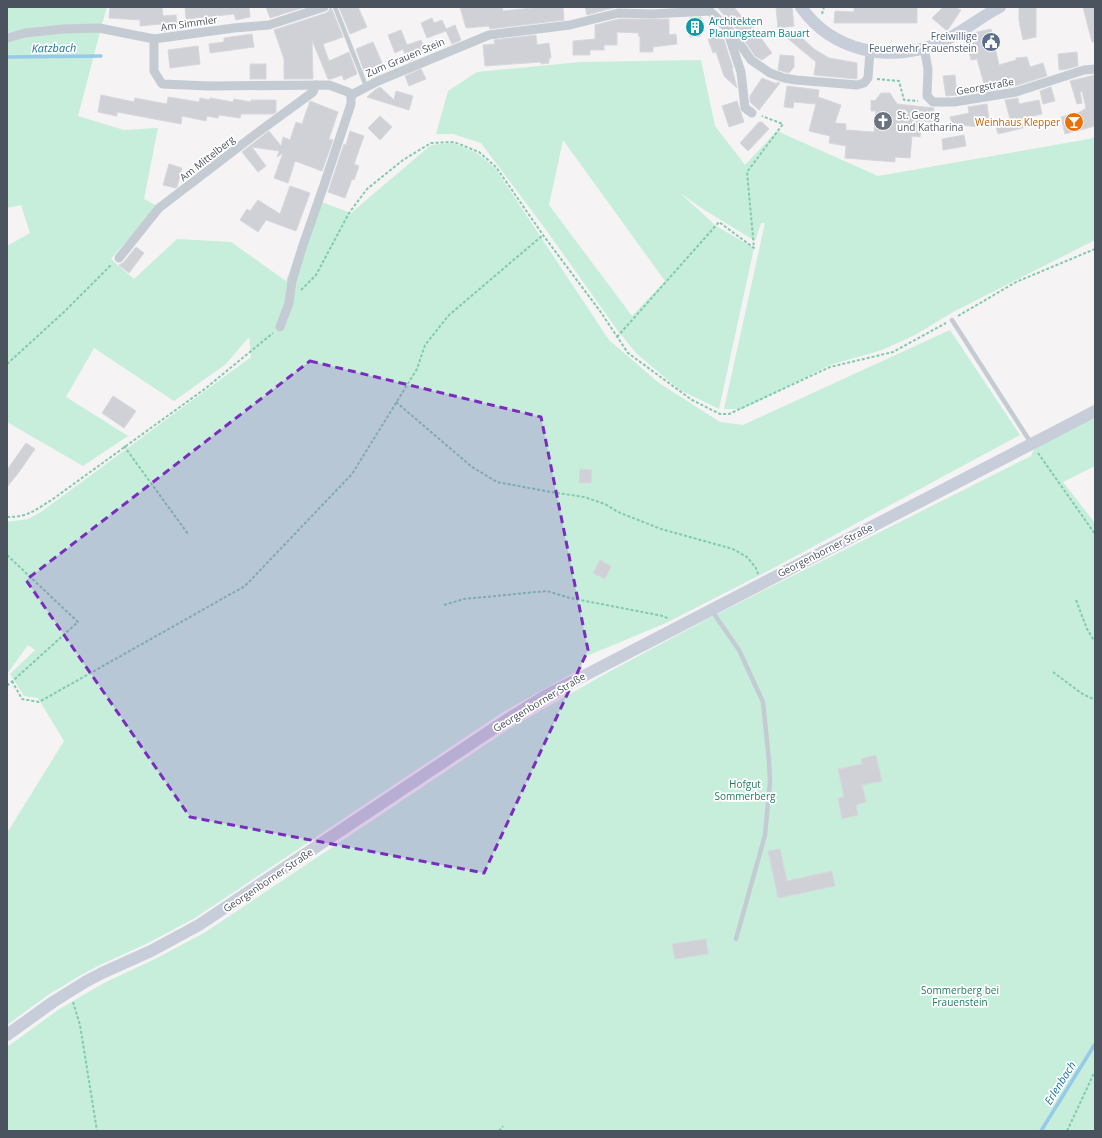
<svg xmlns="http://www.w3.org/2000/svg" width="1102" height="1138" viewBox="0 0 1102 1138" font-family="'Open Sans',sans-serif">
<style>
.green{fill:#c6eedb;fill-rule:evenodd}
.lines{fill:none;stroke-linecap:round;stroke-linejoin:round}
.stream{stroke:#96cae7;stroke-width:3.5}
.building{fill:#d0d1d6;stroke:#d7d8dd}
.path{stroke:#80cab0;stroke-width:2;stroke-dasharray:3 2;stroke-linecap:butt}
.service{stroke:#c5cbd3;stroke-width:4.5}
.minor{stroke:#c5cbd3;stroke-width:9}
.secondary{stroke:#c7cdd9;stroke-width:12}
.marked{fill:#7b2cbf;fill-opacity:0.2;stroke:#7b2cbf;stroke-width:3;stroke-dasharray:8 5;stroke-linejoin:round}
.labels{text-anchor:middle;stroke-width:3.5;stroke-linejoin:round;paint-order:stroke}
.culture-label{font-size:10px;fill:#0d838f;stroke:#fff;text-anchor:start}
.street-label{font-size:10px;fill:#4b535f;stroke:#fff}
.service-label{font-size:10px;fill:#4e5e75;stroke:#fff;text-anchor:end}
.worship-label{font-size:10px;fill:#5b616d;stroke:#fff;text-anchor:start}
.food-label{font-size:10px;fill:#c56008;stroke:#fff;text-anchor:end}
.park-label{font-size:10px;fill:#1f7e5d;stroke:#fff}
.water-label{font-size:11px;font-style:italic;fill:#1773a6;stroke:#fff}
</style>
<rect width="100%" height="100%" fill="#f5f3f3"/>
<g class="green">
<path d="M7,7H107L102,24L45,26L7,33Z"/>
<path d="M91,30L100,32L78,116L124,130L158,128L144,199L157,206L111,259L134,279L177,239L231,242L286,281L316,200L351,213L431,145L453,143L477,153L495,168L609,340L659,383L720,422L743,425L950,330L1020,435L768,571L666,623L582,658V668L503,712L195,918L148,943L98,966L81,975L48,995L7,1025V833L64,741L38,698L24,696L10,674L35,650L28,645L7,674V522L28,519L41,512L251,357L249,337L226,364L174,401L94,348L66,397L128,436L83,466L7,422V246L30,233L21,205L7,208V41L33,35Z"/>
<path d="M701,60L715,126L745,165L777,131L878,176L1089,139L1095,137V240L953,312L915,335L882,350L830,365L761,400L742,409H724L765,223H761L755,241L703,209L680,193L716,226L754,248L719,409L680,390L637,354L618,331L544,227L481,143L453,134H436L448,91L477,72L581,62ZM563,140L665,281L632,316L549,205Z"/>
<path d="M1095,415V466L1063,482L1095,523V1131H7V1047L58,1010L90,991L106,982L155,959L204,933L512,727L605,674L715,615L1031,456L1035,446Z"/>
</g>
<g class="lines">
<g class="stream">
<path d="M7,57L101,56"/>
<path d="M1041,1131L1095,1044"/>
</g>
</g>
<g class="building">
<path d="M110,7H162L163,16L176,15L178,30L162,32L161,24L140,26V20L109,18Z"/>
<path d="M185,7H249L250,17L236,20L234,14L186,19Z"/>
<path d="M266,7H305L270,18Z"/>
<path d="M330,7H331L343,37L323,44L329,61L349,52L357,74L344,80L342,75L331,79H328L312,40L313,79H284V59L274,30L326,13L329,11Z"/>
<path d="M339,7H358L367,27L350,34Z"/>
<path d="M460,7H502L503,11L541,7H563L564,20L490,29L489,26L466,28Z"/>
<path d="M585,7H616L587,15Z"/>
<path d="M717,7H734L750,27L752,26L772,53L762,60L755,56L738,31Z"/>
<path d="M776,7H792L794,26L778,28Z"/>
<path d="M854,7H917V23H834L835,11L854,12Z"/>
<path d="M943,7H954L961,10L947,31L932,18Z"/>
<path d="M1019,7H1036V37L1023,40L1019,21Z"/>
<path d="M1083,7H1095V42H1092Z"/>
<path d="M701,17V36L690,37V18Z"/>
<path d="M432,18L434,23L442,20L446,29L455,25L461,40L452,44L446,31L427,38L421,23Z"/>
<path d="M619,19H669V35L676,34L677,44L653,47V52H640V36H638L639,33L617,32V45H604V50H590V55H573V41L595,39V25Z"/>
<path d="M991,29L999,65L1016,60V58L1027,57L1030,67L1043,63L1047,76L1015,86L986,91L977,59L971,60L967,44L975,42L973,33Z"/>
<path d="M401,30L407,45L421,40L426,51L415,55L417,58L408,62L403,49L395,53L388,35Z"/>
<path d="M793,30L814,49L829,58L857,63V79L814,75L816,62L786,37Z"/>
<path d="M252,34L254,47L210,53L209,44L224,42V38Z"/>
<path d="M722,34L733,68H732L737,88L724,76L716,52L713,53L708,39Z"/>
<path d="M536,35L537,45L549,43L551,58H549V63L541,64V62L485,66L483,45L495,44L494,40Z"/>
<path d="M373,42L385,70L369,77L366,71H364L356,49Z"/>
<path d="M198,46L200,64L170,68L168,50Z"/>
<path d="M1077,52L1078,66L1067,69L1059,70L1058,54Z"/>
<path d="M780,55L794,56V67L789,73L778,70Z"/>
<rect x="250" y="64" width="16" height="15"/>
<path d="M421,69L426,79L409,86L405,76Z"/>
<path d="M955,75L957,95L946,96L943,76Z"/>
<path d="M1095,75V126L1065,134L1061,117L1080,112L1086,108L1082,91L1080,92L1082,103L1077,104L1070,81Z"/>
<path d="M762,78L777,84V82L780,83L759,110L750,102V96Z"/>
<path d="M787,86L819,90L818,97L841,105L835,123L846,124V130L874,132L876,111H871V100L875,101L881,93H890L897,104L934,108L933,122L922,121L920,137L912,136L910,158L895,157V162L845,158L846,146L829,143L830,136L809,131L816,104L794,102L793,108L784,107Z"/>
<path d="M380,87L394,100L396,91L413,96L409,110L367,97L375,90Z"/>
<path d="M1051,87L1055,101L1043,104L1040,91Z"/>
<path d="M101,95L134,102L135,98L167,104L168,97L199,102L200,98L210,100V98L233,102L234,99L251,102V100H276V112L273,114H241L240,118L219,115L218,118L207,116L206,121L182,116L181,124L117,112V116L98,112Z"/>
<path d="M1018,98L1019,104L1039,100L1042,114L1020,119L1023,128L998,134L995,123L1010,119L1005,100Z"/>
<path d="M310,101L338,112L329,139L333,140L322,171L295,161L288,183L274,178L283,153L277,157L279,151L252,147L266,166L258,172L242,152L269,131L281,146L283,137L290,140L296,122L302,124Z"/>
<path d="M737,101L744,122L729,127L722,106Z"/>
<path d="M987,104L989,120L978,122L979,127L952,124L950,117L969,113L968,107Z"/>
<path d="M380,116L392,127L380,140L368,128Z"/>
<path d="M759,122H762L769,129L748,151L740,143Z"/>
<path d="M350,131L364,136L354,164L359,166L354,180L352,179L345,198L328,192L344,144L346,145Z"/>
<path d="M964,135L966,146L943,150L942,139Z"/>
<path d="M169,164L182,168L177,187L175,188L163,185Z"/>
<path d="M290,186L310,193L296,231L266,220L258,232L240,220L247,209L250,211L258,200L280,214Z"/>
<path d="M136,247L144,253L129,273L119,265L124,262Z"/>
<path d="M113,396L136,411L124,428L102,413Z"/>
<path d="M26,443L35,449L19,472L7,487V470Z"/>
<path d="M580,469L592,470L591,483H579Z"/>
<path d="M600,560L611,566L605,579L593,573Z"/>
<path d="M876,755L882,781L862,785L866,802L856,805L858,815L842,819L838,798L844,797L838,769L862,764L861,759Z"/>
<path d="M780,849L787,881L832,871L835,886L778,898L768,851Z"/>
<path d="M706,939L708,954L675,959L672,944Z"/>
</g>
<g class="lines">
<g class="path">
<path d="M822,14L824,7"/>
<path d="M877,79L899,81L904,100L918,101"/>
<path d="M301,290L316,275L349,213L367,189L403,160L431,143L454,142L479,152L496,167L543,235L600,311L628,353L692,400L720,414H729L830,367L893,352L946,323"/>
<path d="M958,316L1016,282L1095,249"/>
<path d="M617,337L719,222L754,248L747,172L783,124L762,116"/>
<path d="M7,364L64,312L112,264"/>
<path d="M396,402L472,467L497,482L551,492L584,497L605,504L618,512L661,529L733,549L747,557L756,568L758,574"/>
<path d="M124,446L188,534"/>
<path d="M1038,453L1095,534"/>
<path d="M7,517C29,517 35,510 53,499L206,388L273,333"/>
<path d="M7,555L78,622L7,686"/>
<path d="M1076,600L1087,629L1095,642"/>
<path d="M444,605L464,599L547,591L570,598L663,616L669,619"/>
<path d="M1053,672L1081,693L1095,700"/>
<path d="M12,681L22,699L39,702L245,586L352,474L417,369L425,345L449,315L543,235"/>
<path d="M73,1002L80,1025L97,1131"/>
<path d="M499,1131L503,1126"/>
<path d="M1067,1131L1095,1071"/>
</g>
<g class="service">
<path d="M335,7L366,86"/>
<path d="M952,320L1031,443"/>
<path d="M712,611L739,650L763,702L769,761L770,782L765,835L736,939"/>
</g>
<g class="minor">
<path d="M708,7L710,11L733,34L751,60L770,73L784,78L796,80L857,85L864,83L868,78L870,51"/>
<path d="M727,30L741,72L745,108L752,113"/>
<path d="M7,38L25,33L63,29L99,28L154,39L234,28L269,25L324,7"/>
<path d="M154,39V71L162,84L209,86L329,85L348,92L351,95"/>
<path d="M924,48L928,69L927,96L933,102H954L1016,92L1084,70L1095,69"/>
<path d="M351,95L378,81L489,35L570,25L618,13L652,14L710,11"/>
<path d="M119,258L159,208L253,136L313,92L316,85"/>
<path d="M280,327L289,303L292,281L302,248L324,185L351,104V95"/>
</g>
<g class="secondary">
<path d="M801,7C832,51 888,63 937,44C960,35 978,18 1000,7"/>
<path d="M7,1035L53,1002L85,982L102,973L151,951L199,925L508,719L545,696L1095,411"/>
</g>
</g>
<path class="marked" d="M310,361L541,417L588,650L484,873L190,817L26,580Z"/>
<defs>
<g id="building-disc" transform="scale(1)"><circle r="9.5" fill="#0f9aa8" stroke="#fff"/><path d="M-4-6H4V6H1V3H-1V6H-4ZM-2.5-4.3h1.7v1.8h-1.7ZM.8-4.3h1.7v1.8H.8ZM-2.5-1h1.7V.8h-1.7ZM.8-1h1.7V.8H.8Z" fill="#fff"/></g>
<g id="civic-disc" transform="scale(1)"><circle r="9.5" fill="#5c6f8a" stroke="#fff"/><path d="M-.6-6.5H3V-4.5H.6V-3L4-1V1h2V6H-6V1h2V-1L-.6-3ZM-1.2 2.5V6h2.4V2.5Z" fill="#fff"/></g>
<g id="church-disc" transform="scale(1)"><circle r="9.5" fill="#6b7280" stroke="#fff"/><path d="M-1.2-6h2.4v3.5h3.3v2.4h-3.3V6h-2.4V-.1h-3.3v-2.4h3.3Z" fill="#fff"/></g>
<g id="bar-disc" transform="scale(1)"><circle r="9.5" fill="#e8710a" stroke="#fff"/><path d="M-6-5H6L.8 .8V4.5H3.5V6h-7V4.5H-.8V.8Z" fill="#fff"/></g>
</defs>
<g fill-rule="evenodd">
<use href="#building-disc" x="695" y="27"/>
<use href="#civic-disc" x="991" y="42"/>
<use href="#church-disc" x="883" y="121"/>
<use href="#bar-disc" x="1074" y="122"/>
</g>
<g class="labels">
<g class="culture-label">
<text x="709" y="25">Architekten<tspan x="709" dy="12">Planungsteam Bauart</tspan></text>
</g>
<g class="street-label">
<text transform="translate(189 23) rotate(-8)" y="4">Am Simmler</text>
<text transform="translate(405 57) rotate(-23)" y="4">Zum Grauen Stein</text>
<text transform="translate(985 86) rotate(-10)" y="4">Georgstraße</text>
<text transform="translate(207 158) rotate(-38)" y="4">Am Mittelberg</text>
<text transform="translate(825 550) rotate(-27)" y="4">Georgenborner Straße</text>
<text transform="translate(539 702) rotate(-31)" y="4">Georgenborner Straße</text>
<text transform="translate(268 880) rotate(-34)" y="4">Georgenborner Straße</text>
</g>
<g class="service-label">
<text x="977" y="40">Freiwillige<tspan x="977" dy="12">Feuerwehr Frauenstein</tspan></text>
</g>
<g class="worship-label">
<text x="897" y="119">St. Georg<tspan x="897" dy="12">und Katharina</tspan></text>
</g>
<g class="food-label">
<text x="1060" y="126">Weinhaus Klepper</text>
</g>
<g class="park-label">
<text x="745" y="788">Hofgut<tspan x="745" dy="12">Sommerberg</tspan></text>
<text x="960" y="994">Sommerberg bei<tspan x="960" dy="12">Frauenstein</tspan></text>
</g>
<g class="water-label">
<text transform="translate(54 48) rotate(-1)" y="4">Katzbach</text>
<text transform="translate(1060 1083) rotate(-58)" y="4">Erlenbach</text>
</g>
</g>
<rect width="1102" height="1138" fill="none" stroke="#4b535f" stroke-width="16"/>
</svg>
